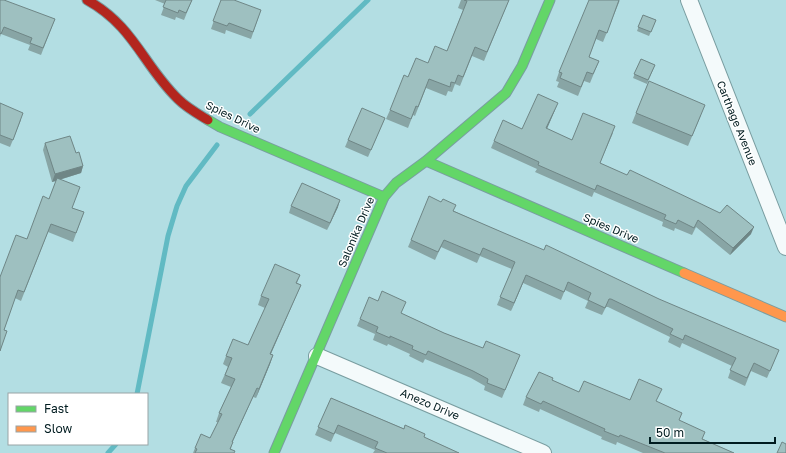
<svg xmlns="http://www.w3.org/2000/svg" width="786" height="453" viewBox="0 0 786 453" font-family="'Golos Text',sans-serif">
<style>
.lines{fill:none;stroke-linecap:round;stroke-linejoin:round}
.stream{stroke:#61bac3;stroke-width:5}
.street-casing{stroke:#799da0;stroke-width:18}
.fast-casing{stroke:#799da0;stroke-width:11}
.slow-casing{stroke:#799da0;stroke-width:11}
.jam-casing{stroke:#799da0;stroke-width:11}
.street{stroke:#f4fafb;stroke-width:16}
.fast{stroke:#63d668;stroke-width:9}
.slow{stroke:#ff974d;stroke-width:9}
.jam{stroke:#b3261e;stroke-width:9}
.wall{fill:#88a5a5}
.shaded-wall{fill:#6f8686}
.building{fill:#9ec0c0;stroke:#6f8686}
.labels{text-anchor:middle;stroke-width:3;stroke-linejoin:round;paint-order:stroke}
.street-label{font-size:11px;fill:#001c20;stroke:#fff}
</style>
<rect width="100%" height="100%" fill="#b3dee3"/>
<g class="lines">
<g class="stream">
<path d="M250,114L368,0"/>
<path d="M137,394L168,236L177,206L186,186L217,145"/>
<path d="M108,453L116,444"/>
</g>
<g class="street-casing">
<g id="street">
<path d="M689,0L786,247"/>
<path d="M317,356L543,453"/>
</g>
</g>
<g class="fast-casing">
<g id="fast">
<path d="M208,120L220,127L384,197"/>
<path d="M426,161L684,273"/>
<path d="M274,453L384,197L396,183L426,161L506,93L522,66L550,0"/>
</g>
</g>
<g class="slow-casing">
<path id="slow" d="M684,273L786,317"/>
</g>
<g class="jam-casing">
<path id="jam" d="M87,0C134,26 143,65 178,99C187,108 198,114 208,120"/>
</g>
<use href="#street" class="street"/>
<use href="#fast" class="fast"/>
<use href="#slow" class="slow"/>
<use href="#jam" class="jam"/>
</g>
<g class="wall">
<path d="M0,0L55,19L41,55L28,50L30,45L1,34L0,37Z"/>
<path d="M155,0H192L184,20L176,17L175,20L161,15L165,4Z"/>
<path d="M221,0L261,10L251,39L226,30L225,34L211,29Z"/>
<path d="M461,0H509L484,61L472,56L460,86L455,84L452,92L448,91L446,96L426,88L415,116L413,115L408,128L386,119L390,110L428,63L447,51L463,10L458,8Z"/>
<path d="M620,0L603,42L596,39L589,57L599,61L590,83L584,81L578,96L557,87L559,82L556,81L559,72Z"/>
<path d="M643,15L656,20L649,36L637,31Z"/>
<path d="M641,59L655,65L647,84L633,78Z"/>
<path d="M0,103L21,120L10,147L0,143Z"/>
<path d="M555,110L547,129L572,140L613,133L600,163L751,234L730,255L696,227L692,235L675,228L674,231L662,226L663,222L594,192L592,197L535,172L537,169L491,148L494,141L522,129Z"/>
<path d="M636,113L701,115L688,146L632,123Z"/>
<path d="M385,118L368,157L345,147L348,140Z"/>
<path d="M45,143L76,153L83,166L81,173L59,180L72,208L84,212L73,242L48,232L21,301L15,298L4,330L0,351V277L27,239L49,199L56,181L52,182L43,150Z"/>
<path d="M441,202L454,211L776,357L767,378L751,371L745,386L728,378L732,366L682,343L680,348L668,342L670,337L608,307H606L602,315L585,308L588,301L565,290L561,300L523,283L511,311L497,305L512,269L480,256L477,263L441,247L435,260L408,247L411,240Z"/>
<path d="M291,206L338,207L327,230L289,213Z"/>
<path d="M300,275L297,283L301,285L297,294L270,354L273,355L270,364L256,398L253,397L232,442L231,449L234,453H193L195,448L210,438L218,422H216L219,413L231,387L221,383L228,367L223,364L226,356L248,345L265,308L258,305L261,296Z"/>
<path d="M401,313L444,333L517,362L502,398L484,390L485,386L471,378L425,359L423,363L409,356L410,354L388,344L387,346L373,340L375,334L357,326L360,319Z"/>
<path d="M552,380L579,392L630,400L657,402L703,439L734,453H643L617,442L616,445L601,439L602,437L540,409L539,412L523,405L526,397Z"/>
<path d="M331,398L424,437L459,453H373L375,450L335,433L331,442L315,435Z"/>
</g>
<g class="shaded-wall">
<path d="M558,103L555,110L544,135L546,128Z"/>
<path d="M83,166L81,173L52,182L55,174Z"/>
<path d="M340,200L338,207L327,230L330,223Z"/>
<path d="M754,227L751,234L730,255L733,248Z"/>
<path d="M526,275L523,283L511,311L514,303Z"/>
<path d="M301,285L297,294L267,363L270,354Z"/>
<path d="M273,355L270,364L256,398L259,389Z"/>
<path d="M257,388L253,397L229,450L232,442Z"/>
</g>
<g class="building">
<path d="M0,0H4L55,19L43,48L30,43L32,38L4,27L1,34L0,33Z"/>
<path d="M166,0H192L186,13L179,10L178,13L163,7Z"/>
<path d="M221,0H234L261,10L253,32L229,23L227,26L213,21Z"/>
<path d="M464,0H509L487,52L475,47L463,77L458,75L455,83L451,82L450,87L429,79L418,107L416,106L411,119L390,110L404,75L408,77L416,58L428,63L435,46L447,51L467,1Z"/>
<path d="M589,0H619L607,33L599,30L589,57L599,61L593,74L587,72L581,87L560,78L562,73L559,72Z"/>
<path d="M643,15L656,20L651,32L638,27Z"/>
<path d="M641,59L655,65L648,80L634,74Z"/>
<path d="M649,81L705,105L692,136L636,113Z"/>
<path d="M538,94L558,103L546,128L572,140L583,113L615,126L600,163L627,175L630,170L720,213L727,205L754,227L733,248L698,220L694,228L678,220L676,224L664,219L666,215L597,185L595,190L538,165L539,162L494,141L503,120L522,129Z"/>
<path d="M0,103L23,113L13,140L0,135Z"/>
<path d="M362,108L385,118L371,150L348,140Z"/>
<path d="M70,136L76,153L79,152L83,166L55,174L45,143Z"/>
<path d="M57,178L80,187L72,208L84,212L76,233L51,224L24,292L18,290L4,330L7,331L0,351V277L16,235L27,239L43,196L49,199Z"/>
<path d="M302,183L340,200L330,223L291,206Z"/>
<path d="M429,196L441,202L443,199L456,205L453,211L504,233L544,250L546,245L659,299L779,350L770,371L754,363L747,378L730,370L736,358L685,335L683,340L670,334L673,329L611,299H609L605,308L588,300L591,293L568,282L564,292L526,275L514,303L500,297L515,262L483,248L480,255L444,240L438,252L411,240Z"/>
<path d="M275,264L300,275L296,283L301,285L270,354L273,355L259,389L257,388L232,442H233L230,449L235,451L234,453H195L197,449L195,448L201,434L210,438L222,414L219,413L235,379L225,375L232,358L226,356L233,339L248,345L269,299L261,296Z"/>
<path d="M382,291L406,302L401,313L444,333L483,348L486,341L520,355L505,390L487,383L488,379L473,371L428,351L426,355L412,349L413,346L390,336V338L376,332L378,327L360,319L369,297L378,301Z"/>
<path d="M539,372L553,378L552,380L579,392L584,381L630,400L639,379L662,389L656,401L682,413L679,420L705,432L702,439L734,453H665L620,435L619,437L604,431L605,429L543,401L541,404L526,397Z"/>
<path d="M331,398L404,429L405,425L425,434L424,437L459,453H387L375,448L378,442L338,425L334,434L318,427Z"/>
<path d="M782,442L786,444V453H777Z"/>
</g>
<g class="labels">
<g class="street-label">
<text transform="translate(233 117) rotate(26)" y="4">Spies Drive</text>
<text transform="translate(737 123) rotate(68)" y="4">Carthage Avenue</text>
<text transform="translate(611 228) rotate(23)" y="4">Spies Drive</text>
<text transform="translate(356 232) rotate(-67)" y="4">Salonika Drive</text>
<text transform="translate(430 404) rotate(23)" y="4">Anezo Drive</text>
</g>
</g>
<rect x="8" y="393" width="140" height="52" fill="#ffffff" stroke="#99a4a6"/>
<rect x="16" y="406" width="20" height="6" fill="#63d668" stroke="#99a4a6"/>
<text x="44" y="413" font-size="12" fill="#001c20">Fast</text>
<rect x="16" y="426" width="20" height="6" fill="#ff974d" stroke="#99a4a6"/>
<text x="44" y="433" font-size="12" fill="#001c20">Slow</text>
<path d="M650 437v6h125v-6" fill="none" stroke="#001c20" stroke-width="2"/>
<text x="656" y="437" font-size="12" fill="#001c20" stroke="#ffffff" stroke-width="3" paint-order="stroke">50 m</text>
</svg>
